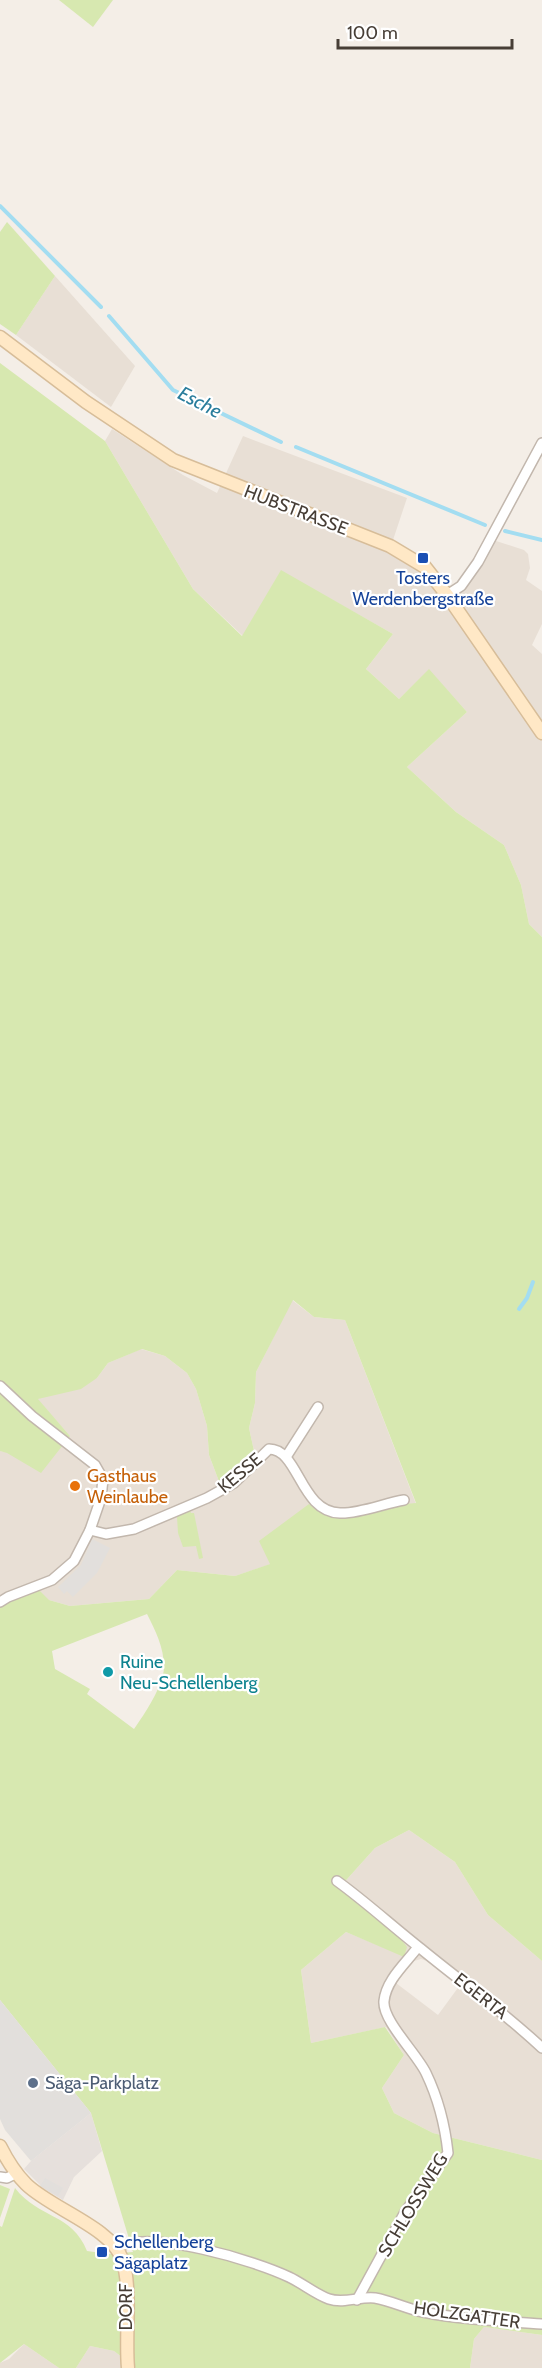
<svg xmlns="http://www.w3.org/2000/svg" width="542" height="2368" viewBox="0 0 542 2368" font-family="Cabin,sans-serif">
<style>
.residential{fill:#e8dfd5;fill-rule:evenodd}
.industrial{fill:#e6e0dc}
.green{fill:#d7e8b0;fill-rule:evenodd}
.parking{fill:#e2dfdc}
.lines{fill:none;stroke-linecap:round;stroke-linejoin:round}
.stream{stroke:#a3ddf1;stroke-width:4}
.street-casing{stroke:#c2b7ad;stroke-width:12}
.secondary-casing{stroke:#d7bd99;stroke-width:15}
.street{stroke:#fff;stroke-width:9}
.secondary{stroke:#ffe8c6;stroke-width:12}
.transit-dot{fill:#1a4fb4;stroke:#fff;stroke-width:2}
.food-dot{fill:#e8710a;stroke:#fff;stroke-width:2}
.culture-dot{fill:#0f9aa8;stroke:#fff;stroke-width:2}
.service-dot{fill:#5c6f8a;stroke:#fff;stroke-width:2}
.labels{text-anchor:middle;stroke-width:4.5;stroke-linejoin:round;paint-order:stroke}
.street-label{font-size:18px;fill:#473e36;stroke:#fff}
.transit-label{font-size:18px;fill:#164399;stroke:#fff}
.food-label{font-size:18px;fill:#c56008;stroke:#fff;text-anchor:start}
.culture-label{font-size:18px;fill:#0d838f;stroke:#fff;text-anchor:start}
.service-label{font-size:18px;fill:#4e5e75;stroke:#fff;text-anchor:start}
.water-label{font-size:20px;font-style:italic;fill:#2a7d9c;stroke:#fff}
</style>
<rect width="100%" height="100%" fill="#f4eee7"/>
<g class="residential">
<path d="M55,276L135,366L111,407L16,335Z"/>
<path d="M112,429L183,475L217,493L243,436L407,498L391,546L408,555L447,595L461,586L490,539L524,550L528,554L530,568L526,580L542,591V624L532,645L542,654V937L529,924L521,885L504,845L456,812L407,767L467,712L429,670L399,699L366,669L393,634L281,571L243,636L193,589L105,441Z"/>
<path d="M292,1300L314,1317L345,1320L416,1504H398L347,1517H328L319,1514L271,1564L235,1576L177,1570L149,1599L70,1606L49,1600L0,1606V1451L7,1452L70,1436L37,1399L97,1378L108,1363L141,1349L165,1356L187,1373L196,1389L207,1426L209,1455L220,1484L237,1472L246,1456L254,1451L249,1428L255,1403L256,1372Z"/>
<path d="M409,1830L455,1862L488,1915L542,1961V2160L433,2133L394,2113L382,2088L404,2055L386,2027L311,2043L301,1970L346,1932L404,1956L340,1887L375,1848ZM421,1959L430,1962L460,1985L438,2015L396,1983L414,1961Z"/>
<path d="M484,2327L542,2335V2368H470L474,2339Z"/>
<path d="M24,2344L59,2368H0V2363L9,2359Z"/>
<path d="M90,2346L114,2351L136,2368H76Z"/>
</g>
<path class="industrial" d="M91,2113L102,2151L74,2177L63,2200L44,2189L24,2169L31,2161Z"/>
<g class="green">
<path d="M59,0H113L93,27Z"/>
<path d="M7,222L55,276L16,335L0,324V232Z"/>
<path d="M0,363L105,441L193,589L242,636L281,570L393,634L366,669L399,699L429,669L467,712L407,767L456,812L504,845L521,885L529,924L542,937V1961L488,1915L455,1862L409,1830L375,1848L340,1887L401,1939L407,1947L404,1957L346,1932L301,1970L311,2043L385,2027L404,2055L382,2088L394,2113L433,2133L542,2160V2335L484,2327L474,2339L470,2368H136L114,2351L90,2346L76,2368H59L24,2344L0,2363V2226L2,2227L15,2188C39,2219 72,2213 87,2251L109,2254L133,2252L91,2113L0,2000V1606L38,1589L49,1600L70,1606L149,1599L177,1570L235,1576L270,1564L259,1541L309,1504C337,1530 364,1510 396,1504C402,1503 409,1504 416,1503L345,1320L314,1317L293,1300L256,1372L255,1403L249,1428L254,1451L246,1456L237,1472L220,1484L209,1455L207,1426L196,1389L187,1373L165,1356L142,1349L108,1363L97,1378L81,1389L38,1399L70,1436L41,1473L7,1453L0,1451ZM147,1614C155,1630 164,1647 164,1667C164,1685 144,1715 134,1729L87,1694L90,1689L55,1669L52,1651Z"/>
<path d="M189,1509L191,1513H194L203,1558L199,1559L196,1546L183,1547L178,1533L177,1517H175L174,1515Z"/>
<path d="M0,2185L10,2189L0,2218Z"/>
</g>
<g class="parking">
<path d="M92,1539L110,1548L97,1573L73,1597L67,1591L64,1594L58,1587L81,1565Z"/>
<path d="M0,2000L91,2113L31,2161L5,2130L0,2119Z"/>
<path d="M45,2178L63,2188L58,2196L40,2186Z"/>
</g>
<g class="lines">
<g class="stream">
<path d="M0,206L101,307"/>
<path d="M109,316L173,390L281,442"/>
<path d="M296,447L485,525"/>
<path d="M505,531L542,540"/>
<path d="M519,1309L527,1298L533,1282"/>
</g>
<g class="street-casing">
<g id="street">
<path d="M447,595L461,586L478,562L542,443"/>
<path d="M0,1386L32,1416L95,1465L103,1479L101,1498L90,1530L74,1561L52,1580L8,1597L0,1602"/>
<path d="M286,1457L318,1407"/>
<path d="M90,1530L106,1534L134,1529L207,1498L234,1483L269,1449C299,1449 300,1512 340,1513C359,1514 385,1503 404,1500"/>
<path d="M337,1881C366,1902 392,1926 420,1948C460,1981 504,2012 542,2048"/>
<path d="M0,2177L7,2178L17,2173"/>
<path d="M117,2248C148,2228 256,2261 289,2277C302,2283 315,2294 329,2299C344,2304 361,2296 375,2298C392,2301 407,2309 423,2312C462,2320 503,2321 542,2324"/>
<path d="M357,2300L405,2212L448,2153C445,2125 438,2098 426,2073C417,2054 382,2020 384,2001C386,1980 406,1963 418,1947"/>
</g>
</g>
<g class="secondary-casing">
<g id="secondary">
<path d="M0,337L86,402L173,460L390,546L425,567L447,595L542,733"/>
<path d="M0,2146C7,2160 15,2173 26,2184C50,2208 112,2228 122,2259C132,2284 125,2338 128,2368"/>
</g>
</g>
<use href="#street" class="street"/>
<use href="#secondary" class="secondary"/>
</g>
<g class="transit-dot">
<rect x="417" y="552" width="12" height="12" rx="3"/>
<rect x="96" y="2246" width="12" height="12" rx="3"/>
</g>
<circle class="food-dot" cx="75" cy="1486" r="6"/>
<circle class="culture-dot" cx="108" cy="1672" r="6"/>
<circle class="service-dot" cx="33" cy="2083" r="6"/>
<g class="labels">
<g class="street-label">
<text transform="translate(296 510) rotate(21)" y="6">HUBSTRASSE</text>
<text transform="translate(240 1473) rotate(-40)" y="6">KESSE</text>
<text transform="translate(481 1996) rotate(38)" y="6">EGERTA</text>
<text transform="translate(413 2205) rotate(-59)" y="6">SCHLOSSWEG</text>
<text transform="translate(126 2307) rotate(-90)" y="6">DORF</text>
<text transform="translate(467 2315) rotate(8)" y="6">HOLZGATTER</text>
</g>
<g class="transit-label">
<text x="423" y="584">Tosters<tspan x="423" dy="21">Werdenbergstraße</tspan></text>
<text x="114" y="2248" text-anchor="start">Schellenberg<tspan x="114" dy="21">Sägaplatz</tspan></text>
</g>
<g class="food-label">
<text x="87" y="1482">Gasthaus<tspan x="87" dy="21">Weinlaube</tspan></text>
</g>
<g class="culture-label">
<text x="120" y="1668">Ruine<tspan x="120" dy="21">Neu-Schellenberg</tspan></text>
</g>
<g class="service-label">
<text x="45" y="2089">Säga-Parkplatz</text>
</g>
<g class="water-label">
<text transform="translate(200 402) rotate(27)" y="7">Esche</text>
</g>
</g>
<path d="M338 39v9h174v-9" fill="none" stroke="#473e36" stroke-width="3"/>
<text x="347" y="39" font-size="18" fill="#473e36" stroke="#ffffff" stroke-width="4.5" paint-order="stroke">100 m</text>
</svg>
